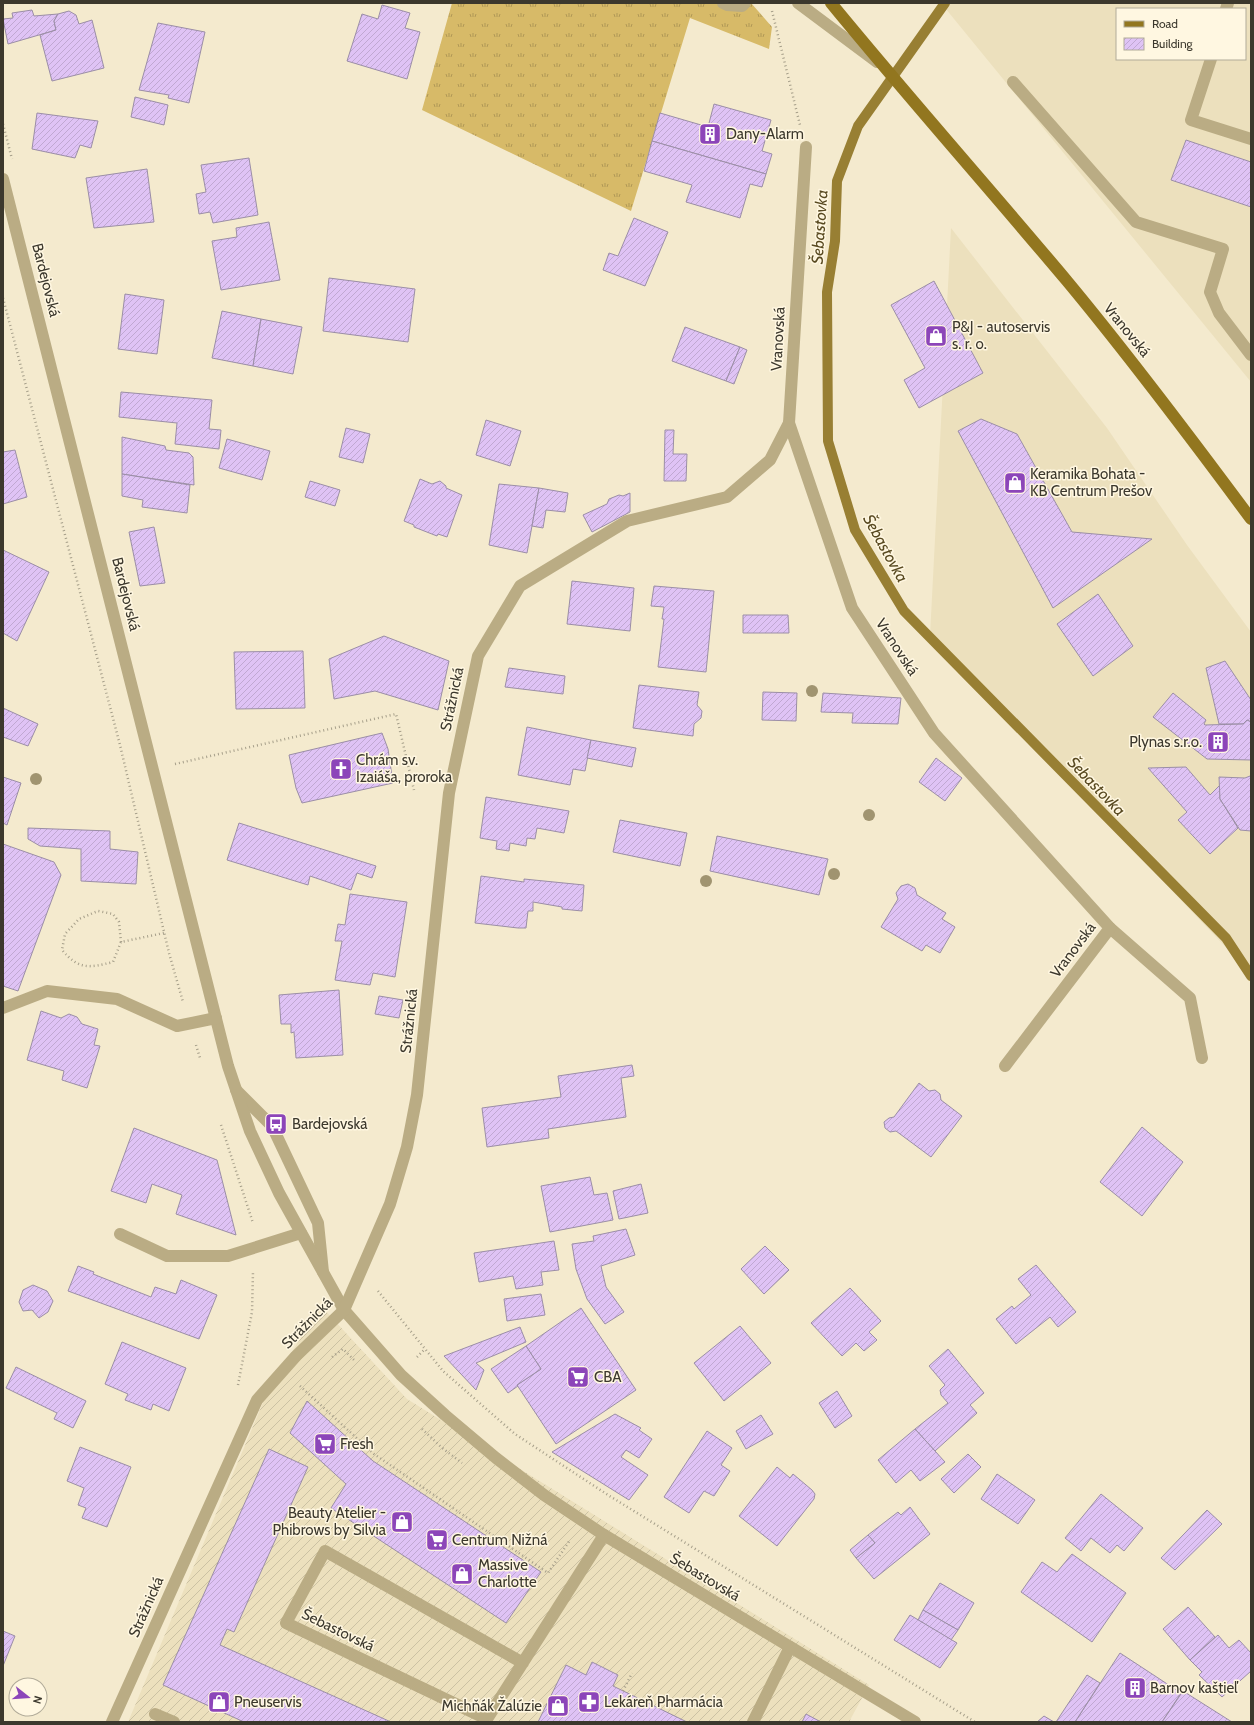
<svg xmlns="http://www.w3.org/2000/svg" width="1254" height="1725" viewBox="0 0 1254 1725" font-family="Cabin,sans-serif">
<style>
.built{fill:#ece0bd;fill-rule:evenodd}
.industrial{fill:url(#industrial-furrows)}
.grass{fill:url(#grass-tufts)}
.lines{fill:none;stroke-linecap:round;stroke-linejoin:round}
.stream{stroke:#987f33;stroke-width:10}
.building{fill:url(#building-hatch);stroke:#9b8ea6}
.path{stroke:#a69f8a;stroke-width:2.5;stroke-dasharray:1 3;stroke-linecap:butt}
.lane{stroke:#baac84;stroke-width:12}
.street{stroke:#baac84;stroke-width:12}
.primary{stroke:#92761f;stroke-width:12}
.tree{fill:#a09470}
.labels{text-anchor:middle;stroke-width:3;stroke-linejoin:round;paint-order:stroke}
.poi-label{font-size:15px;fill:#3c382d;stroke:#fff7e1;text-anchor:start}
.street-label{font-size:15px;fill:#3c382d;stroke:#fff7e1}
.water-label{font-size:16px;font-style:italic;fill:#584920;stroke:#fff7e1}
</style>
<defs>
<pattern id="industrial-furrows" width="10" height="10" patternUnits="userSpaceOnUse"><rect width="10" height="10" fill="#ece0bd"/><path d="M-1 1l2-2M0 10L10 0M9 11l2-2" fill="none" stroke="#cbc1a3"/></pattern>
<pattern id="grass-tufts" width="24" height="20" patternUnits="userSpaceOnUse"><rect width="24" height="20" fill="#d7ba68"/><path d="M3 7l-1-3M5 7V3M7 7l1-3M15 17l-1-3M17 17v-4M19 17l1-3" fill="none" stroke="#b09856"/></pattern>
<pattern id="building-hatch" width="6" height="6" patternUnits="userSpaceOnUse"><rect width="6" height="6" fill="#dfc3f5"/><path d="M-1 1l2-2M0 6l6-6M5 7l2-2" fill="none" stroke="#c0a8d2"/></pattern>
</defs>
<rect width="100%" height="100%" fill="#f4eace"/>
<g class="built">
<path d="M941,3H1251V382ZM1117,9H1245V59H1117Z"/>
<path d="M951,228L1107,428L1187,545L1251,632V983L1237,959L930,636Z"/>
</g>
<path class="industrial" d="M321,1306L407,1399L869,1685L849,1722H128L270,1386Z"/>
<path class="grass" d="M452,3H751L772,27L769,49L690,18L631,211L422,110Z"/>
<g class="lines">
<path class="stream" d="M945,3L858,126L837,181L835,241L827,292L828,441L855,530L904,611L1226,938L1251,976"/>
</g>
<g class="building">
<path d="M382,5L410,13L405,28L420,32L407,79L347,61L362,14L378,19Z"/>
<path d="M32,10L34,16L58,14L54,21L56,30L8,44L3,19L13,18L12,13Z"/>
<path d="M69,11L76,15L79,24L92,20L104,68L52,81L40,35L56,30L54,21L58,14Z"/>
<path d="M158,23L205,32L189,103L168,98L169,95L139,90Z"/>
<path d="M135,97L168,105L164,125L131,117Z"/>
<path d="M714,104L771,120L762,151L772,154L766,174L652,141L660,113L708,127Z"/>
<path d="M37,113L98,121L91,148L80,145L75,158L32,149Z"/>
<path d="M1186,140L1251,162V207L1171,180Z"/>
<path d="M652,141L766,174L762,187L750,184L740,218L686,202L692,185L644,171Z"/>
<path d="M249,158L258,215L213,223L210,212L199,214L196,194L206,192L201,165Z"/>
<path d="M147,169L154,222L94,228L86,178Z"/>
<path d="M634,218L668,232L645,286L603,270L609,253L618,256Z"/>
<path d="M269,222L280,280L221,290L212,241L237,237L236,228Z"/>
<path d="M329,278L415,289L408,342L323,331Z"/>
<path d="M934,281L983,373L919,408L904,380L925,368L891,305Z"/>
<path d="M125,294L164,300L157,354L118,349Z"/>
<path d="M222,311L261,319L253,366L212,358Z"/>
<path d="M261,319L302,327L293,374L253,366Z"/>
<path d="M685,327L740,347L726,381L672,361Z"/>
<path d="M740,347L747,350L734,384L726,381Z"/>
<path d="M121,392L212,400L209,429L221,430L219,449L175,444L177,423L119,417Z"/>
<path d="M981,419L1017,434L1072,532L1152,539L1053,608L958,431Z"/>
<path d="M486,420L521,431L510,466L476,455Z"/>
<path d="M346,428L370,434L363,463L339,457Z"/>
<path d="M665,430H674L673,454H687L686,481H664Z"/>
<path d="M122,437L165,446L166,450L189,453L193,457L194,485L122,474Z"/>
<path d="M227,439L270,451L262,480L219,468Z"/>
<path d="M15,450L27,497L3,504V452Z"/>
<path d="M122,474L190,485L187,513L142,507L143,500L122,496Z"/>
<path d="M420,479L432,484L440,481L446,486V488L462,495L447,537L438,534L437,536L414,527V525L404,521Z"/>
<path d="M310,481L340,490L335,506L305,497Z"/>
<path d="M499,484L539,488L527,553L489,545Z"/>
<path d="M539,488L568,493L565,512L546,510L543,528L532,526Z"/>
<path d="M630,493V512L592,532L583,515L607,504L609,499L619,495L623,496Z"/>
<path d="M154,527L165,583L140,586L129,532Z"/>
<path d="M3,550L49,572L17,641L3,633Z"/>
<path d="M572,581L634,588L630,631L567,624Z"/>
<path d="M654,586L714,591L706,672L658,667L664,619H662L664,607L651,606Z"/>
<path d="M1098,594L1133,646L1093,676L1057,624Z"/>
<path d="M743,615H788L789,633H743Z"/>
<path d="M384,636L449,661L438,710L375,691L334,699L329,659Z"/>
<path d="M303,651L305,708L236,709L234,652Z"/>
<path d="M1225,661L1251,700V722L1247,720L1243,724H1219L1206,668Z"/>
<path d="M509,668L565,676L563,694L505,687Z"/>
<path d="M639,685L699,692L697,705L702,711L701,718L694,724L693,736L633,728Z"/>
<path d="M763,692L797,693L796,721L762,720Z"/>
<path d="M823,693L901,698L898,724L852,723L853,713L821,712Z"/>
<path d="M1173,693L1206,720L1204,724L1205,725L1243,724L1247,720L1251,722V760L1207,759L1153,717Z"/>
<path d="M3,708L38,724L28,746L3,737Z"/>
<path d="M527,727L591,740L585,771L573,769L570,785L518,775Z"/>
<path d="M382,733L388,749L393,783L302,803L296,788L289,755Z"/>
<path d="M591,740L636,748L632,767L587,758Z"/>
<path d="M936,758L962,778L945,801L919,782Z"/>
<path d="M1186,767L1210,795L1220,785V799L1238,828L1210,854L1178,820L1187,812L1148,768Z"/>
<path d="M1250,776L1251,779V831L1240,830L1220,799L1219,777L1245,778Z"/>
<path d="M3,777L21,783L7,825L3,823Z"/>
<path d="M486,797L569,811L564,833L537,828L535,839L527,838L526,846L510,843L509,851L496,849L497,841L480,838Z"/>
<path d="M620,820L687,833L680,866L613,852Z"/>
<path d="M239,823L376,866L372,878L357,873L351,890L310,876L308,885L227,860Z"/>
<path d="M28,828L110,831V849L138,852L136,884L81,881V849L40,846L28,839Z"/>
<path d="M717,836L828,859L819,895L710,871Z"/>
<path d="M3,844L54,862L61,875L18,991L3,986Z"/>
<path d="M481,876L524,882V879L584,885L582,911L562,909V907L533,902V911H528L526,928H518L475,923Z"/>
<path d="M908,884L915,888L917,895L946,913L942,919L955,927L940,953L926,945L922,951L881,927L898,899L896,893L901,886Z"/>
<path d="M350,894L407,902L395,977L373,973L370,985L335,980L342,941H335L338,924L345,925Z"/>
<path d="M339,990L343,1055L296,1058L294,1032L291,1033V1024H281L279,995Z"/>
<path d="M379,996L403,1000L399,1018L375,1014Z"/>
<path d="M41,1011L61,1018L69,1014L77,1017L82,1024L98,1029L94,1045L100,1046L87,1088L62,1080L64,1071L27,1060Z"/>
<path d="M632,1065L634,1076L621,1078L626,1117L548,1129L549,1138L487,1147L482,1108L561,1097L558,1076Z"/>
<path d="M919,1083L929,1091L935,1090L940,1094L941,1100L962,1116L931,1157L896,1131L890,1132L885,1128L884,1122L889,1118L894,1117Z"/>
<path d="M1142,1127L1183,1162L1142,1216L1100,1182Z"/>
<path d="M134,1128L217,1160L236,1235L176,1214L182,1195L152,1184L146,1203L111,1191Z"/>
<path d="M590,1177L594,1195L607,1193L613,1220L550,1232L541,1186Z"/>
<path d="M641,1184L648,1213L619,1219L613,1191Z"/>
<path d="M626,1229L635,1255L601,1266L606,1287L624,1312L605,1324L587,1299L576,1269L572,1244L594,1241L593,1236Z"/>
<path d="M554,1241L559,1270L541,1272L543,1285L516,1289L513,1276L479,1282L474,1253Z"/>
<path d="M765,1246L789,1270L764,1294L741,1269Z"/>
<path d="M1036,1265L1076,1312L1058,1327L1050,1317L1016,1344L996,1319L1012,1306L1014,1309L1031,1295L1018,1279Z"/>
<path d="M78,1266L94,1272L93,1274L151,1297L155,1287L176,1294L181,1280L217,1295L199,1339L68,1291Z"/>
<path d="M33,1285L47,1291L53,1301L48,1312L39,1318L32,1310L23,1311L19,1302L23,1290Z"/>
<path d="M850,1288L881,1321L869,1332L877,1340L864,1351L856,1343L842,1356L811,1323Z"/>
<path d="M541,1294L545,1315L507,1321L504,1299Z"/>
<path d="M581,1308L636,1390L556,1444L517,1385L541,1369L526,1346Z"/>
<path d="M740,1326L771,1363L724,1401L694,1363Z"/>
<path d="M520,1327L526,1342L476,1363L484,1370L476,1390L444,1356Z"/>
<path d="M122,1342L186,1368L169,1411L153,1404L151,1410L125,1400L128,1394L105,1384Z"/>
<path d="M526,1346L541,1369L517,1385L518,1386L508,1393L491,1369Z"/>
<path d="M948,1349L984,1393L970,1405L977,1413L935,1451L915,1429L948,1403L941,1395L940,1390L945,1385L929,1366Z"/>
<path d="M16,1367L86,1401L73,1428L54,1419L57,1413L6,1388Z"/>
<path d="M837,1391L852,1416L835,1428L819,1403Z"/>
<path d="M307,1401L373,1461L541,1572L506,1623L331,1508L346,1484L290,1433Z"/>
<path d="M615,1414L641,1428L639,1430L652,1439L639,1458L626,1450L621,1457L648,1475L629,1500L552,1452Z"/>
<path d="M761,1415L773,1434L746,1449L736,1431Z"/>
<path d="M915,1429L945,1462L920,1481L911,1470L896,1483L878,1460Z"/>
<path d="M707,1431L732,1448L721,1465L730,1471L714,1496L704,1491L689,1513L664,1497Z"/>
<path d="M80,1447L131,1467L107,1527L82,1518L86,1508L78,1505L84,1488L67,1481Z"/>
<path d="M269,1449L308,1467L234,1632L227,1629L220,1645L391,1722H244L163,1685Z"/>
<path d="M968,1454L981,1467L954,1493L941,1479Z"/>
<path d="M777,1467L790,1478L793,1474L812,1490L815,1494L814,1499L777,1546L739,1516Z"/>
<path d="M997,1474L1035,1500L1018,1524L981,1499Z"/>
<path d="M1101,1494L1143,1528L1124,1551L1117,1545L1110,1553L1091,1538L1081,1551L1065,1538Z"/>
<path d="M910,1507L930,1534L874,1579L856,1558L875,1543L868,1535L898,1512L901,1515Z"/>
<path d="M1207,1510L1222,1524L1175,1570L1161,1558Z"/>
<path d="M868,1535L875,1543L856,1558L850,1550Z"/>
<path d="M1072,1554L1126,1593L1092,1642L1021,1592L1042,1562L1057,1572Z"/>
<path d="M940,1583L974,1603L958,1630L923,1610Z"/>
<path d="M1188,1607L1215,1637L1190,1660L1163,1629Z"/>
<path d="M923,1610L958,1630L951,1640L918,1620Z"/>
<path d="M910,1615L957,1643L940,1668L894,1640Z"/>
<path d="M3,1631L15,1636L3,1666Z"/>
<path d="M1218,1635L1229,1648L1239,1640L1251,1653V1671L1222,1697L1199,1675L1202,1672L1190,1660Z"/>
<path d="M1120,1653L1181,1693L1162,1722H1075Z"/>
<path d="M592,1662L618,1675L613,1686L687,1722H538L566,1665L586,1675Z"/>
<path d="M1087,1675L1100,1683L1075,1722H1056Z"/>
<path d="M1183,1691L1232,1722H1162Z"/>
<path d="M806,1714L821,1722H802Z"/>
<path d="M1044,1716L1054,1722H1037Z"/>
</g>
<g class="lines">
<g class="path">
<path d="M772,11L800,125"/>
<path d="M3,124L12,159"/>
<path d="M3,298L120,745L169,953L183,1002"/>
<path d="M175,764L396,714L414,790"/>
<path d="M121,942L119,922L113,914L98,911L79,919L65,934L62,950C79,970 89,968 113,962L121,942L164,933"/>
<path d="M196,1045L200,1058"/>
<path d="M221,1125L253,1223"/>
<path d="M378,1291L443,1371L515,1434L608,1495L975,1722"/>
<path d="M332,1357L343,1349L354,1360"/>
<path d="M417,1357L425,1349"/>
<path d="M238,1385L252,1312L253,1272"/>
<path d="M300,1386L374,1454L548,1573L570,1540"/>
<path d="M422,1429L441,1447L462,1463"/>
<path d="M623,1691L632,1673"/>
</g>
<g class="lane">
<path d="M723,3L727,5L742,6L745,3"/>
<path d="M798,3L877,62"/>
<path d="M1226,9L1228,3"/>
<path d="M1211,59L1191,120L1251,139"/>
<path d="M1013,82L1136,222L1223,249L1210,292L1219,313L1251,355"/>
<path d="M1110,928L1190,998L1202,1058"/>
<path d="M236,1090L272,1126L318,1223L323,1272"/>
<path d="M120,1234L167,1256H228L301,1233"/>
<path d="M523,1663L325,1551L286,1623L487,1719L604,1535"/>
<path d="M155,1714L174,1722"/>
<path d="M753,1722L790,1647"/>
</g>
<g class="street">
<path d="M806,147L789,423L852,608L934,733L1110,928L1005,1066"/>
<path d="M3,179L228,1066L250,1131L279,1193L344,1310L401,1375L445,1415L496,1458L544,1495L604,1535L915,1722"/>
<path d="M3,1008L47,991L117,999L177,1026L216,1018"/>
<path d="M112,1722L257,1400L296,1356L344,1310L390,1204L407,1147L417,1095L449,793L478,656L520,586L627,521L727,497L770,460L789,423"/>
</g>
<path class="primary" d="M831,3C908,97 989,188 1067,281C1131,358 1191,438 1251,519"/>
</g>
<g class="tree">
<circle cx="812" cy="691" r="6"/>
<circle cx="36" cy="779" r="6"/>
<circle cx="869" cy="815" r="6"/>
<circle cx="834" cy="874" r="6"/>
<circle cx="706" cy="881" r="6"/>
</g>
<defs>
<g id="building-square" transform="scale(1.15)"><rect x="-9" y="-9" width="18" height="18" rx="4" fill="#8c45b9" stroke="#fff7e1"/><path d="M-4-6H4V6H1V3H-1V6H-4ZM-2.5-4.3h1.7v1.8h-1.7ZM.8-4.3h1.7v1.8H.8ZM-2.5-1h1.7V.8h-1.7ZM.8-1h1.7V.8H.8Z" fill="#fff"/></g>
<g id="shop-square" transform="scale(1.15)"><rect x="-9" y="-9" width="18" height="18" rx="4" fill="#8c45b9" stroke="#fff7e1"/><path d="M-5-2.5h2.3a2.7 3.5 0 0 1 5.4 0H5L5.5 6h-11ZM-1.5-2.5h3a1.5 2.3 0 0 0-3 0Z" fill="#fff"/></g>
<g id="church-square" transform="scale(1.15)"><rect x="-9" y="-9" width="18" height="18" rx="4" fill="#8c45b9" stroke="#fff7e1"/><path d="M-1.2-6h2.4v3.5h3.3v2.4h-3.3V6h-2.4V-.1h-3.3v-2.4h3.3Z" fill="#fff"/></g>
<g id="bus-square" transform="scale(1.15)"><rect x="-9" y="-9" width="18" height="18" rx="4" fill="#8c45b9" stroke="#fff7e1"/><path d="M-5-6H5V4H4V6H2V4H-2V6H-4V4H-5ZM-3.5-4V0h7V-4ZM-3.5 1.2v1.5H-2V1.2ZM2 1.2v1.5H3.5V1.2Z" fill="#fff"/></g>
<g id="supermarket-square" transform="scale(1.15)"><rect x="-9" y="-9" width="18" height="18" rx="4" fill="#8c45b9" stroke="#fff7e1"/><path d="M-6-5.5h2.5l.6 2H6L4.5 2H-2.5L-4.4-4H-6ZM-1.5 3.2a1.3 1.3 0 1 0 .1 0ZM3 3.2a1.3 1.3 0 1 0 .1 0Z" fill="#fff"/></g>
<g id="pharmacy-square" transform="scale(1.15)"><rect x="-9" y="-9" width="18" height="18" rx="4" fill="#8c45b9" stroke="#fff7e1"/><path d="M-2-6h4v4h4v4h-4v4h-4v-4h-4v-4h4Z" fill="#fff"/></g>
</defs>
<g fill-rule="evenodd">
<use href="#building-square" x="710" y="134"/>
<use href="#shop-square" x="936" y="336"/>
<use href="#shop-square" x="1015" y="483"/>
<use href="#building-square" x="1218" y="742"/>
<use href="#church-square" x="341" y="769"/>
<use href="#bus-square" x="276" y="1124"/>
<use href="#supermarket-square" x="578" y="1377"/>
<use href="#supermarket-square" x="325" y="1444"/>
<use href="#shop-square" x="402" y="1522"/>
<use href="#supermarket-square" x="437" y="1540"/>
<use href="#shop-square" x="462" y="1574"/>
<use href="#building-square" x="1135" y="1688"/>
<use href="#shop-square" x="219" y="1702"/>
<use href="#pharmacy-square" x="589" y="1702"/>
<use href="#shop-square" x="558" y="1706"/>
</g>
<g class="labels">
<g class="poi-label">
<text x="726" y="139">Dany-Alarm</text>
<text x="952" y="332">P&amp;J - autoservis<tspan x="952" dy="17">s. r. o.</tspan></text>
<text x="1030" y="479">Keramika Bohata -<tspan x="1030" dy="17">KB Centrum Prešov</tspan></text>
<text x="1202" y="747" text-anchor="end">Plynas s.r.o.</text>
<text x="356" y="765">Chrám sv.<tspan x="356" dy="17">Izaiáša, proroka</tspan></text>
<text x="292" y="1129">Bardejovská</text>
<text x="594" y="1382">CBA</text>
<text x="340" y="1449">Fresh</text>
<text x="386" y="1518" text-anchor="end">Beauty Atelier -<tspan x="386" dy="17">Phibrows by Silvia</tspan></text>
<text x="452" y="1545">Centrum Nižná</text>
<text x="478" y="1570">Massive<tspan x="478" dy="17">Charlotte</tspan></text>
<text x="1150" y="1693">Barnov kaštieľ</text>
<text x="234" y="1707">Pneuservis</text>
<text x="604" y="1707">Lekáreň Pharmácia</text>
<text x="542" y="1711" text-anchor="end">Michňák Žalúzie</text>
</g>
<g class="street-label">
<text transform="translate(46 280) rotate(76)" y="5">Bardejovská</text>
<text transform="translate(1127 330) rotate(51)" y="5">Vranovská</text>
<text transform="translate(778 339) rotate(-87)" y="5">Vranovská</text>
<text transform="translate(126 594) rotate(76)" y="5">Bardejovská</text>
<text transform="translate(897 647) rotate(57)" y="5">Vranovská</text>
<text transform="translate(452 699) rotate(-78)" y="5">Strážnická</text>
<text transform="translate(1073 950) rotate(-53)" y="5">Vranovská</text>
<text transform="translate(409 1021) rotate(-84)" y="5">Strážnická</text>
<text transform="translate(307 1323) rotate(-45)" y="5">Strážnická</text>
<text transform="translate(705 1577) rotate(31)" y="5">Šebastovská</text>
<text transform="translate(146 1607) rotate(-66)" y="5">Strážnická</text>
<text transform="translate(338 1630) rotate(26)" y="5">Šebastovská</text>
</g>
<g class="water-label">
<text transform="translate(819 227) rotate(-86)" y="6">Šebastovka</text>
<text transform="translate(886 548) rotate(61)" y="6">Šebastovka</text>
<text transform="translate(1097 786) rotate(46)" y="6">Šebastovka</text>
</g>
</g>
<rect width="1254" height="1725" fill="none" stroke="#3c382d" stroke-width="8"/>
<rect x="1116" y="8" width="130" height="52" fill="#fff7e1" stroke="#b1ab99"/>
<rect x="1124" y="21" width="20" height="6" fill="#92761f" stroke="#b1ab99"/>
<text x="1152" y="28" font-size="12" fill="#3c382d">Road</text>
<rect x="1124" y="38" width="20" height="12" fill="url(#building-hatch)" stroke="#b1ab99"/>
<text x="1152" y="48" font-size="12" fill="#3c382d">Building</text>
<g transform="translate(28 1697) rotate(107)"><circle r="19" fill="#fff7e1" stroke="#b1ab99"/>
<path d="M0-3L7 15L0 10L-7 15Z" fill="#8c45b9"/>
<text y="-6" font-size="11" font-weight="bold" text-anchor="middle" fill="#3c382d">N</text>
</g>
</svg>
